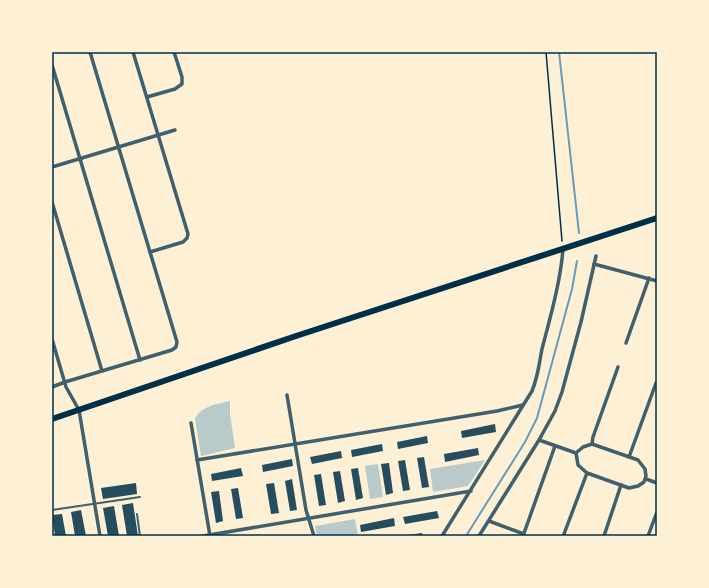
<svg xmlns="http://www.w3.org/2000/svg" width="709" height="588" viewBox="0 0 709 588" font-family="Georgia,serif">
<style>
.green{fill:#b9caca}
.lines{fill:none;stroke-linecap:round;stroke-linejoin:round}
.stream{stroke:#669bbc;stroke-width:2}
.building{fill:#264d5e}
.path{stroke:#003049;stroke-width:1.5}
.service{stroke:#3f606c;stroke-width:2}
.minor{stroke:#3f606c;stroke-width:3.5}
.primary{stroke:#003049;stroke-width:6}
.neatline{fill:none;stroke:#003049;stroke-width:1.5}
</style>
<rect width="100%" height="100%" fill="#fdf0d5"/>
<g class="green">
<path d="M230,401V414L235,448L201,456L195,419C201,406 217,404 230,401Z"/>
<path d="M485,460L468,486L433,492L430,469Z"/>
<path d="M378,464L383,497L370,499L365,466Z"/>
<path d="M355,519L358,536H317L315,526Z"/>
</g>
<g class="lines">
<g class="stream">
<path d="M559,52L579,233"/>
<path d="M466,536L525,442L537,418L572,289L577,261"/>
</g>
</g>
<g class="building">
<path d="M495,424L496,432L462,438L461,431Z"/>
<path d="M427,436L428,443L398,449L397,442Z"/>
<path d="M382,444L383,451L352,457L351,450Z"/>
<path d="M478,448L479,455L445,462L444,454Z"/>
<path d="M341,451L342,458L312,464L310,457Z"/>
<path d="M424,457L429,487L422,488L417,458Z"/>
<path d="M292,459L293,466L263,472L262,465Z"/>
<path d="M405,460L410,490L403,491L398,461Z"/>
<path d="M389,463L393,493L386,495L381,464Z"/>
<path d="M241,468L243,476L212,481L211,474Z"/>
<path d="M358,468L363,498L356,500L351,469Z"/>
<path d="M340,471L345,501L338,503L333,472Z"/>
<path d="M321,474L326,505L319,506L314,475Z"/>
<path d="M292,479L297,510L290,511L285,481Z"/>
<path d="M136,483L137,494L103,499L101,488Z"/>
<path d="M274,483L279,513L271,514L266,484Z"/>
<path d="M238,488L243,518L236,519L231,489Z"/>
<path d="M219,491L223,521L216,523L211,492Z"/>
<path d="M133,503L138,536H127L122,505Z"/>
<path d="M114,506L119,536H108L103,508Z"/>
<path d="M81,510L86,536H75L71,512Z"/>
<path d="M437,511L439,518L405,524L403,517Z"/>
<path d="M62,514L66,536H55L52,515Z"/>
<path d="M394,518L395,526L361,532L360,525Z"/>
<path d="M422,533L423,536H409L408,535Z"/>
</g>
<g class="lines">
<path class="path" d="M546,52L562,241"/>
<g class="service">
<path d="M52,510L140,497"/>
<path d="M137,514L140,536"/>
</g>
<g class="minor">
<path d="M133,52L188,234L187,238L183,242L150,252"/>
<path d="M52,65L140,360"/>
<path d="M147,97L175,89L182,84V77L174,52"/>
<path d="M52,167L175,130"/>
<path d="M52,202L102,371"/>
<path d="M594,264L657,281"/>
<path d="M52,339L66,387L79,410L100,536"/>
<path d="M626,343L649,278"/>
<path d="M52,387L65,382L172,350L176,347L177,342L90,52"/>
<path d="M287,395L306,510L314,536"/>
<path d="M191,423L210,536"/>
<path d="M539,440L576,453"/>
<path d="M592,444L638,460L645,469L646,476L644,482L638,486L629,488L587,473L578,465L576,453L583,447Z"/>
<path d="M592,444L593,437L618,367"/>
<path d="M629,457L656,383"/>
<path d="M197,460L497,411L523,405"/>
<path d="M646,479L657,483"/>
<path d="M489,521L524,534"/>
<path d="M564,534L587,473"/>
<path d="M203,536L471,491"/>
<path d="M442,536L532,391C538,377 539,364 542,349C550,318 561,280 563,248"/>
<path d="M479,536L539,440L555,411L562,392L581,322L596,256"/>
<path d="M523,536L555,446"/>
<path d="M604,536L621,485"/>
<path d="M648,536L657,512"/>
</g>
<path class="primary" d="M52,419L296,336L657,218"/>
</g>
<rect width="709" height="588" fill="none" stroke="#fdf0d5" stroke-width="106"/>
<rect x="53" y="53" width="603" height="482" class="neatline"/>
</svg>
